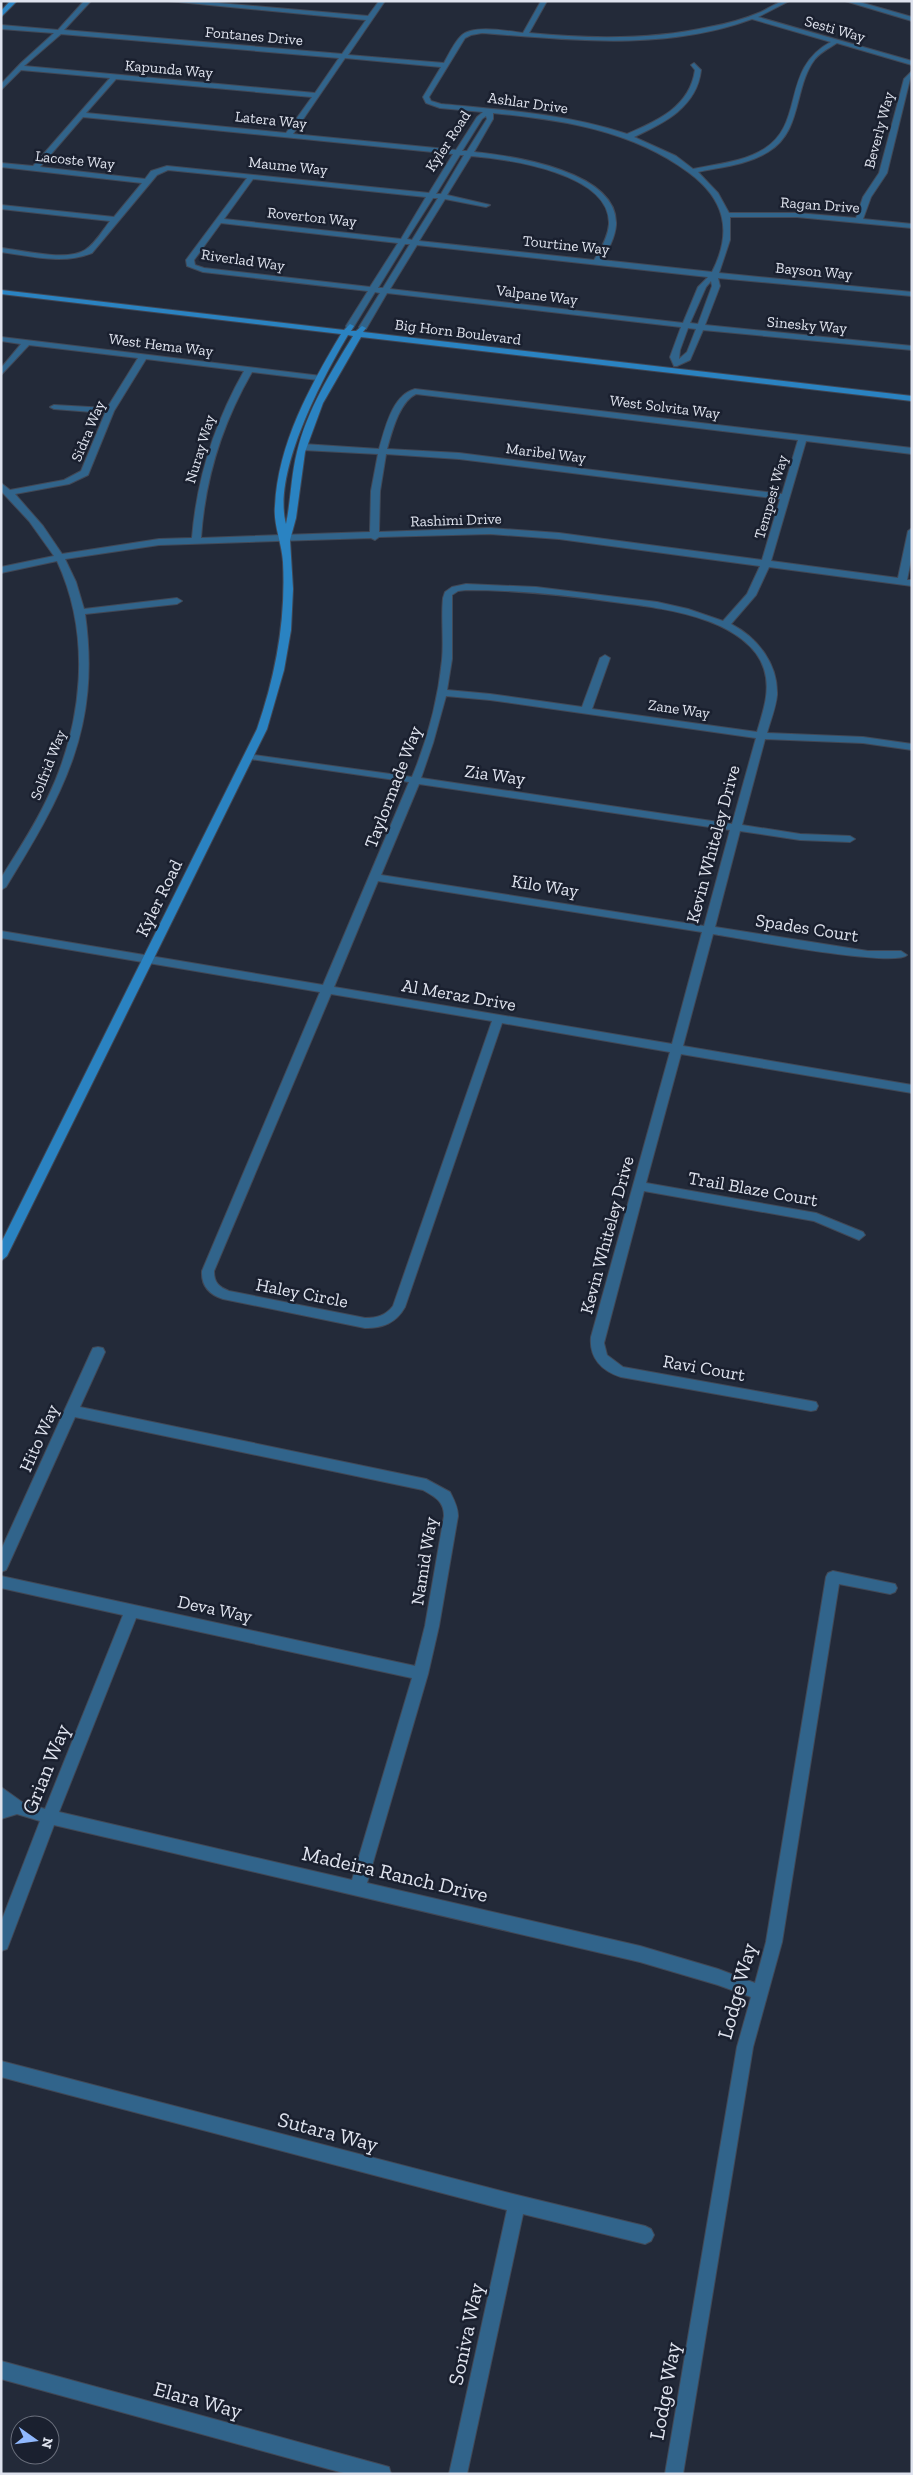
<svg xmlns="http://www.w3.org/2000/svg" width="913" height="2475" viewBox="0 0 913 2475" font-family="'Zilla Slab',serif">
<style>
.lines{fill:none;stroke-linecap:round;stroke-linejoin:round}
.street-casing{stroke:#414856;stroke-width:2}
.secondary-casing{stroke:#414856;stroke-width:2}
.street{fill:#31648b;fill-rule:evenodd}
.secondary{fill:#2a83c2;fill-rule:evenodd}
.labels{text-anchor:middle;stroke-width:5;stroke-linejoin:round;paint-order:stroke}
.far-street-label{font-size:15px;fill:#dfe3ee;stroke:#1a202f}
.street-label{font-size:18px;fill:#dfe3ee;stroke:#1a202f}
.near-street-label{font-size:21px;fill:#dfe3ee;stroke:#1a202f}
</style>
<rect width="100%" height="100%" fill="#232a39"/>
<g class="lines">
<g class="street-casing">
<g id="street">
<path d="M84,1H91L64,30L342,54L366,20L168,1H196L368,16L379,1H385L348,55L444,63C449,54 454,43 461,36C472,24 508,31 523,33L541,1H547L529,33C589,39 651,40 709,27C727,24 744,19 761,12C771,7 778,1 789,1L758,17L912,61V65L837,43C829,48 821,52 815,59C793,88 803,131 768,152C747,165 721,167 698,172L718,193L729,213H797L856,218L863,197L879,173L904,79L912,71L887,173L871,197L863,219L912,224V228L797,217H730V240L719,273L912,292V296L718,278L720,286L705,325L912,346V350L703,330L690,360L677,366H674L670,357L681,327L387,293L366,329H360L359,327L380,293L375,292L353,328H347L346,326L368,291L203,272L187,266L186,260L247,178L168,170L157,175L92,253C63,265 31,256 1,252V248C23,250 66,262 85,250C95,244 103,230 110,221L1,209V205L114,217L142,183L1,167V163L33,166L110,78L21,70L1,90V84L21,63L54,33L1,29V25L58,30ZM752,19L831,42C780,69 806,123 764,149C743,162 717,164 693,169L676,156L634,137C664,123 697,107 701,70L694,63L691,65L695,70C690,107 657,121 627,134C567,114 503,110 441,104L431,101L429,97L465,38L471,35L482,33C572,40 665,51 752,19ZM61,34L339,58L315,93L24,66ZM345,58L441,67L423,97L426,103L440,108L483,112L477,117L456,150L293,134ZM116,79L312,97L286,133L86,113ZM493,113C562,120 631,130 688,172C725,199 733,231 712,272L602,260C608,250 615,238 616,225C619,171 512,156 474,152L493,119ZM486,116L487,119L467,151H462L482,119ZM83,117L453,154L429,193L167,166L151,171L145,179L40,167ZM460,155H464L441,194H436ZM471,156C508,159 611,173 609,224C608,237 601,249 594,260L419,241L445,199L486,207L490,205L447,195ZM253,179L426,197L401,239L224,219ZM433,198H438L412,240L407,239ZM221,223L398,243L370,287L204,268L195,265L194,260ZM405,244H410L383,288H378ZM417,245L708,277L698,287L683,323L390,289ZM711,281L712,286L698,324L690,323L706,287ZM688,328L696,329L687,352L679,359L680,350Z"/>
<path d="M845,1H856L912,17V21Z"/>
<path d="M1,337L321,376L322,378L318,380L252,372C222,424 205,478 201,538L370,532L371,491L378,454L303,450L299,447L303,444L379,449C385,429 392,395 415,389L912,448V454L806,441L771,561L898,578L908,531L912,528V555L907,580H912V586L769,567L756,595L731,624C758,638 778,664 777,695C776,707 770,722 767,733L863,737L912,744V750L863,743L765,739L742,825L800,834L850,836L855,839L850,842L800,840L740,831L715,927L868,951H901L907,955C895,968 739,938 713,934L683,1046L912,1085V1093L681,1054L646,1183L816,1213L863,1232L865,1235L859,1240L814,1221L644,1191L604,1343L607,1355L623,1367L811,1401L816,1402L818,1406L816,1410L811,1411L621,1377C602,1371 589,1358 591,1337L670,1052L502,1023L405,1307C396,1323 383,1328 365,1328L223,1299C210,1295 201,1286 202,1271L320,992L1,938V931L323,985L409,782L250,759L246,758V754L412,777C427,741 438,700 442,660C444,640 441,619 443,598L445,592L452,587L466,584L536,587L657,602L688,609L723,621L747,594L760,566L559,539L490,534L379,537L375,540L371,538L159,545L65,559L76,582L84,609L177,598L182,601L177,604L85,614C101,728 63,794 6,887L1,890V878C17,852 34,827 47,799C83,725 92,636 57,561L1,573V567L54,556L29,521L1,491V483L10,490L64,480L81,471L105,413L54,409L50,407L54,405L107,408L138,358L29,345L1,375V368L21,344L1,341ZM146,359L244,371C214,424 197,478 192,538L159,539L62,554L43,526L15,494L69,484L88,475L114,411ZM416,394L798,440L782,494L459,453L387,449C392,432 399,402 416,394ZM386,454L459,459L780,499L762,560L559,533L490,528L379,532L380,491ZM466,590C516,590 565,595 614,602C646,606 678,610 708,621C730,629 757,645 764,669C771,691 763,711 757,732L592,709L610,658L605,655L600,658L582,707L490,694L447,690L452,659V595L458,591ZM446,696L490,700L756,738L732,824L421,778L433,743ZM419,784L730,830L704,926L381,875ZM378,881L702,932L672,1044L334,987ZM331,994L492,1021L393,1306C385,1316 377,1318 365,1318L229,1291C219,1287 214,1283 214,1271Z"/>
<path d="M98,1347L103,1348L105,1352L80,1407L426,1479L450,1492C454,1500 458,1507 458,1516L439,1626L428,1674L367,1883L640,1946L718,1969L755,1983L766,1942L826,1577L828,1573L833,1571L895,1584L897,1588L895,1592L890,1594L839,1584L782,1942L753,2047L683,2474H665L737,2047L751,1997L718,1985L640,1962L54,1825L9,1944L7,1949L1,1951V1922L40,1821L17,1814L1,1819V1787L22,1802L45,1809L123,1615L1,1588V1576L415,1666L425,1626L444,1516C444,1501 435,1497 423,1490L75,1417L8,1566L6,1570L1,1572V1550L91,1352L93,1348ZM136,1618L412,1678L352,1880L59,1812Z"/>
<path d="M1,2061L517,2195L645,2226L651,2229L654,2235L651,2241L645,2244L523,2214L467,2474H449L507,2210L1,2077Z"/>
<path d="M1,2361L382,2465L389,2467L391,2474H347L1,2379Z"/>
</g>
</g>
<g class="secondary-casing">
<g id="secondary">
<path d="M10,1H17L1,17V11Z"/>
<path d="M1,290L344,330L350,324L354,326L351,331H356L362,326L366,328L363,332L912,396V401L361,337L323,403L305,452L296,518L290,540L293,589L291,630L284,670L267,729L7,1256L1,1261V1243L257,729C276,674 286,620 283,562C282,543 273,524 275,506C278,444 310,386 341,334L1,294ZM348,335L353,336C331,372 307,410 297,452C291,476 291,500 286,524C272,473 322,379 348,335Z"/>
</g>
</g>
<use href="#street" class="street"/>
<use href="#secondary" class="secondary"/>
</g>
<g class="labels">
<g class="far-street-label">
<text transform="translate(835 29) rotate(16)" y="5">Sesti Way</text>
<text transform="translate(254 36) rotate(5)" y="5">Fontanes Drive</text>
<text transform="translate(169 69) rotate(5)" y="5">Kapunda Way</text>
<text transform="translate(528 103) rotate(8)" y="5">Ashlar Drive</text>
<text transform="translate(271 120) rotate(6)" y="5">Latera Way</text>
<text transform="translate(879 130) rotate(-75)" y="5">Beverly Way</text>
<text transform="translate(448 141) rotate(-57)" y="5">Kyler Road</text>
<text transform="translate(75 160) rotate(6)" y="5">Lacoste Way</text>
<text transform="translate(288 166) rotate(6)" y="5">Maume Way</text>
<text transform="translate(820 205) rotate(4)" y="5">Ragan Drive</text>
<text transform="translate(312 217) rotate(6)" y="5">Roverton Way</text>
<text transform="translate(566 245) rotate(6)" y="5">Tourtine Way</text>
<text transform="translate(243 260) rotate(8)" y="5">Riverlad Way</text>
<text transform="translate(814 271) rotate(5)" y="5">Bayson Way</text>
<text transform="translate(537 295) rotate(7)" y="5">Valpane Way</text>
<text transform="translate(807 325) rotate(5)" y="5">Sinesky Way</text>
<text transform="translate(458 332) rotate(7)" y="5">Big Horn Boulevard</text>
<text transform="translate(161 345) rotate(7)" y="5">West Hema Way</text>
<text transform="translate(665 407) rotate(7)" y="5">West Solvita Way</text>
<text transform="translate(88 431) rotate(-67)" y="5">Sidra Way</text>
<text transform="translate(200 449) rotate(-73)" y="5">Nuray Way</text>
<text transform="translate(546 453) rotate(7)" y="5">Maribel Way</text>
<text transform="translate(771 497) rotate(-74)" y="5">Tempest Way</text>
<text transform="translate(456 520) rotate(-2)" y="5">Rashimi Drive</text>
<text transform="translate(679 709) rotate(8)" y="5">Zane Way</text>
<text transform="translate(48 765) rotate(-69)" y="5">Solfrid Way</text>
</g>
<g class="street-label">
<text transform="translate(495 775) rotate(8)" y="6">Zia Way</text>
<text transform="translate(393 787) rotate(-69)" y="6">Taylormade Way</text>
<text transform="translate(713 844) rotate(-75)" y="6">Kevin Whiteley Drive</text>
<text transform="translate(545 886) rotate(9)" y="6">Kilo Way</text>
<text transform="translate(159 898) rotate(-64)" y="6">Kyler Road</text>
<text transform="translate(807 928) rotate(9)" y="6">Spades Court</text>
<text transform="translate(459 995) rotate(10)" y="6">Al Meraz Drive</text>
<text transform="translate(753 1189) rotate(10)" y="6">Trail Blaze Court</text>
<text transform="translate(607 1235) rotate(-75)" y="6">Kevin Whiteley Drive</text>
<text transform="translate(302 1293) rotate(11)" y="6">Haley Circle</text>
<text transform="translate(704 1368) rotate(10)" y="6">Ravi Court</text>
<text transform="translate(39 1438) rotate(-66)" y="6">Hito Way</text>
<text transform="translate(424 1561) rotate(-81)" y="6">Namid Way</text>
<text transform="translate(215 1609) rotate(12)" y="6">Deva Way</text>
</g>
<g class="near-street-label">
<text transform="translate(46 1769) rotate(-68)" y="7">Grian Way</text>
<text transform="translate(395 1874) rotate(13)" y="7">Madeira Ranch Drive</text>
<text transform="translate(737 1991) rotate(-75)" y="7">Lodge Way</text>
<text transform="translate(328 2132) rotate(15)" y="7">Sutara Way</text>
<text transform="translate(466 2334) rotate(-78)" y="7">Soniva Way</text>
<text transform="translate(665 2391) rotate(-80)" y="7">Lodge Way</text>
<text transform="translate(198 2400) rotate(15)" y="7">Elara Way</text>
</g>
</g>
<rect width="913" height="2475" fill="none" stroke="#dfe3ee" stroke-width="5"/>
<g transform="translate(35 2440) rotate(104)"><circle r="24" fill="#1a202f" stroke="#696e7b"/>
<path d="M0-4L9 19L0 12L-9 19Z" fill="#90b8fd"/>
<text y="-8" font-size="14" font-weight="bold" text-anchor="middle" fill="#dfe3ee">N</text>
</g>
</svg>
